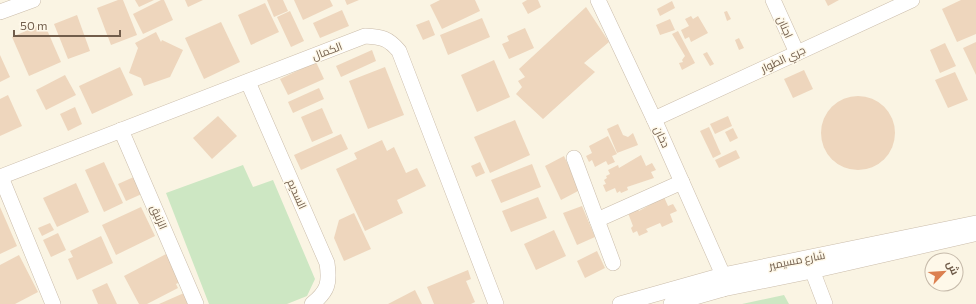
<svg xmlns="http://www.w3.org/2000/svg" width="976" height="304" viewBox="0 0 976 304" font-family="Commissioner,Cairo,sans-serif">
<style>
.green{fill:#cde7c3}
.building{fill:#eed6bd}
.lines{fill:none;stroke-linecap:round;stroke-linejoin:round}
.minor-casing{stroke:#cbbdab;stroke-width:16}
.minor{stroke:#fff;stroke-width:15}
.labels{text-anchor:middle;stroke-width:3;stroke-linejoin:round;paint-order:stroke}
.street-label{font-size:11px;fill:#715d4b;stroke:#fef8e9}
</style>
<rect width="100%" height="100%" fill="#faf4e3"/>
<g class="green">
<path d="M243,165L253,187L273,180L315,279L307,296L287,304H209L166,193Z"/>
<path d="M784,295L789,304H742Z"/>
</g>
<g class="building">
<path d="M118,0H123L137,35L111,45L97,8Z"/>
<path d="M135,0H154L139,7Z"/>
<path d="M161,0H164L173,20L143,34L133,14Z"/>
<path d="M185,0H203L188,7Z"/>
<path d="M267,0H283L288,11L274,17Z"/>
<path d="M294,0H330L333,6L303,20Z"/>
<path d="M345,0H359L347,5Z"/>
<path d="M440,0H475L480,11L442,29L430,5Z"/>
<path d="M527,0H538L541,7L528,14L522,3Z"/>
<path d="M825,0H839L828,6Z"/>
<path d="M961,0H976V34L957,42L942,9Z"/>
<path d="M672,1L675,8L660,16L657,9Z"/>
<path d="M265,3L279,32L251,45L238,15Z"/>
<path d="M586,7L609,42L584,63L595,72L543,119L516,94L522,87L518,81L525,77L519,69Z"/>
<path d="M342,10L349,26L320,38L313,23Z"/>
<path d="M290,11L304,41L291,47L277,17Z"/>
<path d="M727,11L731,19L727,21L724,12Z"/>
<path d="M77,15L90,51L68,59L54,24Z"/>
<path d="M691,16L693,19L698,16L708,33L691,42L689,37L685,39L681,30L689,26L685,19Z"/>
<path d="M482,18L490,37L448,55L440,35Z"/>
<path d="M670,19L675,30L660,35L656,25Z"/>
<path d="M429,20L435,35L423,40L416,25Z"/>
<path d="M221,22L240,62L204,79L185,38Z"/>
<path d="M44,23L61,62L29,76L12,37Z"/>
<path d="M525,28L534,48L509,59L502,44L509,41L507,36Z"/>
<path d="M678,31L695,63L682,70L679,63L683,62L682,60L685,56L672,34Z"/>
<path d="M156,32L161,42L162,40L183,50L170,77L144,86L141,78L129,73L138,48L135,43Z"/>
<path d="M739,38L744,48L739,50L735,40Z"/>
<path d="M976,42V75L963,48Z"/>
<path d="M945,43L956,66L940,73L930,50Z"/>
<path d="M372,50L376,61L341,77L336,66Z"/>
<path d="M707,52L714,64L710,66L703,54Z"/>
<path d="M0,55L10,77L0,82Z"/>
<path d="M494,60L510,97L477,112L461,75Z"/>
<path d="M316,62L324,79L288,95L280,79Z"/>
<path d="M120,67L133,95L92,114L79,86Z"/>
<path d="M385,67L404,115L368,129L349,81Z"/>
<path d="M804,70L813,89L793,98L784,79Z"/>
<path d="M955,72L968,100L948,108L935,80Z"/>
<path d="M65,75L76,95L46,110L36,90Z"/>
<path d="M319,88L324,99L293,113L288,102Z"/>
<path d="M8,95L22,126L0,136V99Z"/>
<circle cx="858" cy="133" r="37"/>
<path d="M75,107L82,124L68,131L60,114Z"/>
<path d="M322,108L333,133L312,142L301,117Z"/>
<path d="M218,116L237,136L212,159L193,138Z"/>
<path d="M728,116L732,126L715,134L710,124Z"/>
<path d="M515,120L530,155L490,173L474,137Z"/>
<path d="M618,124L623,135L628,137L633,133L638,145L617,153L607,129Z"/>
<path d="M709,127L721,154L713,158L700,131Z"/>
<path d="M733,128L738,138L730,142L725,132Z"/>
<path d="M341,134L348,149L301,170L294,155Z"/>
<path d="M608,136L617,154L612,156L615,162L608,165L606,161L595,167L592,160L589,162L586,156L592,153L589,146Z"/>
<path d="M382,140L387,151L394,147L406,173L417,168L426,186L397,200L403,213L365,231L336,169L357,159L354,153Z"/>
<path d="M736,150L740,158L719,168L715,160Z"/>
<path d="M641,155L646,166L652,163L656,170L651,172L654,178L627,187L628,190L621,193L620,191L617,193L615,188L606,192L603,185L606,184L604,180L607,178L606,176L610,174L608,170L618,165L619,168Z"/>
<path d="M564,156L580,190L561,200L545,166Z"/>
<path d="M104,162L123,203L104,212L85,170Z"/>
<path d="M480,162L485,173L476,177L471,166Z"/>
<path d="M532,164L541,187L501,203L491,180Z"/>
<path d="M136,176L144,193L126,201L118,184Z"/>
<path d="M76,183L89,212L57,227L43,198Z"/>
<path d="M538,197L547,218L511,232L502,211Z"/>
<path d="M664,197L668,206L673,204L677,211L670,214L673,222L662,227L660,223L646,229L648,232L639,236L637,231L633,233L631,228L633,226L628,213L638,209L639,211Z"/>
<path d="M582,206L595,237L577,245L563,213Z"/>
<path d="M0,207L17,246L0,254Z"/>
<path d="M141,207L155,236L116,255L102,225Z"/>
<path d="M354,213L371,249L344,261L334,238L339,220Z"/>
<path d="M50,223L54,230L42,236L38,228Z"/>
<path d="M554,230L566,256L536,270L524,244Z"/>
<path d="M58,233L66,250L51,257L43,240Z"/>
<path d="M101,236L113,263L77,280L68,259L73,257L70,251Z"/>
<path d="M597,251L605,268L585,278L577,261Z"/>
<path d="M168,253L182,281L176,284L178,288L147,304H139L124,276Z"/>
<path d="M19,255L38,292L15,304H0V265Z"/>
<path d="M468,270L471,279L466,281L475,302L471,304H434L427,287Z"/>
<path d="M107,283L117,304H98L92,290Z"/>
<path d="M415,290L422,304H388Z"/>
<path d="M184,293L189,304H159Z"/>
</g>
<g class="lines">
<g class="minor-casing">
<g id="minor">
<path d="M598,0L654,119L723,275V289"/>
<path d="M773,0L797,53"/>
<path d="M0,12L33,0"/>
<path d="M248,82L327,263C330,283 328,291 312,304"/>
<path d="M654,119L912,0"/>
<path d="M121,130L196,304"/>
<path d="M574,158L613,263"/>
<path d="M0,177L365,36C382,37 388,38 399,51L496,304"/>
<path d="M1,177L53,304"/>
<path d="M597,220L682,182"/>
<path d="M809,262L825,304"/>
<path d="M620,304L723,275L976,223"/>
<path d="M671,304L723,289L812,271L974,234"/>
</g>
</g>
<use href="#minor" class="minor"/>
</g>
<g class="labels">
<g class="street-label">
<text transform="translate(785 27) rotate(66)" y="4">اجنان</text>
<text transform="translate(327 51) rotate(-21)" y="4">الكمال</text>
<text transform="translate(783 59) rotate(-25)" y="4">جري الطوار</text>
<text transform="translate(662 137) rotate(66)" y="4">دخان</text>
<text transform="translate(297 194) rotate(66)" y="4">السديم</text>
<text transform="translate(159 217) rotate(67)" y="4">الزنبق</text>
<text transform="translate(797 260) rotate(-11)" y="4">شارع مسيمير</text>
</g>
</g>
<g transform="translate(944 272) rotate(65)"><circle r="19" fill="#fef8e9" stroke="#c6baaa"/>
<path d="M0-3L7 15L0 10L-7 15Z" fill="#dc8050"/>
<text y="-6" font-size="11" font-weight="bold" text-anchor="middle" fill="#715d4b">ش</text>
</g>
<path d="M14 30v6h106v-6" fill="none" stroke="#715d4b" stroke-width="2"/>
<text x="20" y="30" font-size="12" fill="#715d4b" stroke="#fef8e9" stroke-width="3" paint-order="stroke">50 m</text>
</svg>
